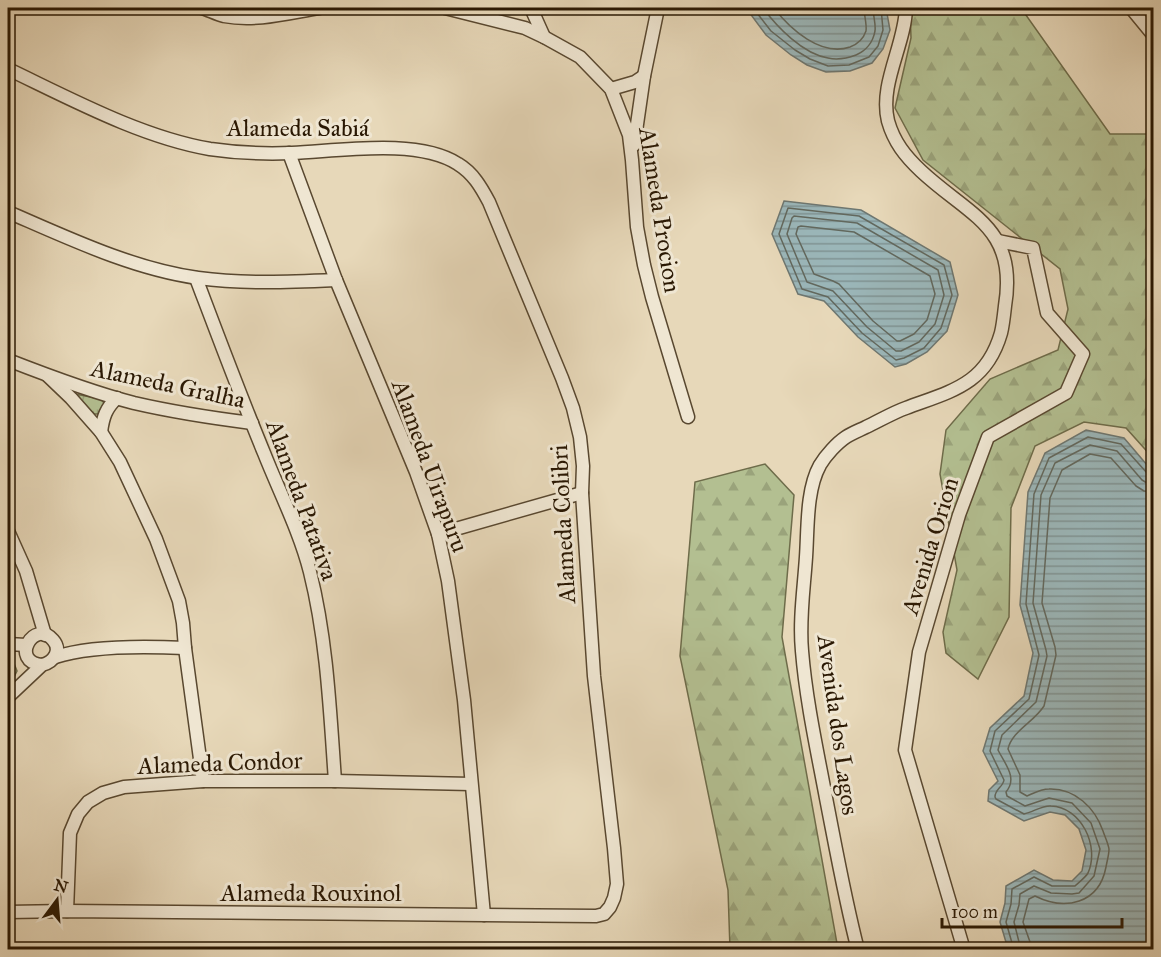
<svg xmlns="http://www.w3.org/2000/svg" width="1161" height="957" viewBox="0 0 1161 957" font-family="'IM FELL Great Primer',serif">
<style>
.forest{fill:url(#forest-firs);stroke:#6e6c4a;stroke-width:1.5}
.park{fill:url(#park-tufts);stroke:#6e6c4a;stroke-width:1.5}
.water{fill:url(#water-rules);stroke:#6e7771;stroke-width:1.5}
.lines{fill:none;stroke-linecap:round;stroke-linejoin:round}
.shore{stroke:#62685e;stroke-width:1.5}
.minor-casing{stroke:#594830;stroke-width:15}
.minor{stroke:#efe6d2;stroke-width:12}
.labels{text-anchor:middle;stroke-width:6;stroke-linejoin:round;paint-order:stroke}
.street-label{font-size:24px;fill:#2a1803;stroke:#efe6d2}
</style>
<defs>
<pattern id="forest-firs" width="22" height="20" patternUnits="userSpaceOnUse" patternTransform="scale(1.5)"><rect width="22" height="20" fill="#b3bf91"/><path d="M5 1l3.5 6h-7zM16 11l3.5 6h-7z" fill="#9aa37b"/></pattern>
<pattern id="park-tufts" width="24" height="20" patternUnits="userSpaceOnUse" patternTransform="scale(1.5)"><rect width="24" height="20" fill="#b3bf91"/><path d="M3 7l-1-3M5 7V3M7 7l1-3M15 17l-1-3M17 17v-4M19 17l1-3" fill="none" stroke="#9aa37b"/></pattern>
<pattern id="water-rules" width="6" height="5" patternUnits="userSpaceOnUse" patternTransform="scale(1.5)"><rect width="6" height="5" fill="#9bb7ba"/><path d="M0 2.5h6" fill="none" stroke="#7f9495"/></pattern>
</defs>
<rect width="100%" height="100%" fill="#e7d8b9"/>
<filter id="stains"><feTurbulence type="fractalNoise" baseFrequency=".00333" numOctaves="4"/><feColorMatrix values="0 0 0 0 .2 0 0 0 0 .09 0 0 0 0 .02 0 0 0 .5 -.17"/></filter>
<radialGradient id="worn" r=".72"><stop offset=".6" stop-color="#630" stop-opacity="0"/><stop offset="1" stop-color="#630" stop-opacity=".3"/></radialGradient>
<g class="forest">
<path d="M910,8H1021L1110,134H1153V458L1126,428L1084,422L1035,446L1011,508L1009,617L978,679L946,653L943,632L957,570L940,474L946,430L990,379L1058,350L1068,309L1060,269L923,160L895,108L911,38Z"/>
<path d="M765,464L794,495L782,637L838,949H730L728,890L680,656L695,482Z"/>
</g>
<g class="park">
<path d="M75,394L101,399L104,403L98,414H94Z"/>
<path d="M8,660L13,661L17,671L13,679L8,682Z"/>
</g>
<g class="water">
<path d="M746,8H886L890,30L883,49L872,63L850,71L826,72L807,65L791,55L766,35Z"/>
<path d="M784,201L861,210L950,262L958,295L947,331L927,352L906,364L895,367L858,337L824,301L798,294L772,234Z"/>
<path d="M1086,430L1124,438L1153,472V949H1008L1000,922L1005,903L1006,886L1034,870L1053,880L1072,881L1082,871L1086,850L1079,829L1065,815L1050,812L1024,821L988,801L989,790L998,781L983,751L990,728L1024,696L1033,653L1020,605L1028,492L1045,453Z"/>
</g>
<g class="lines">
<g class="shore">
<path d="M753,8L771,31L795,50L810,59L828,66L849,65L869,57L878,46L883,30L881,8"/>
<path d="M763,8C777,27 803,54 828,58C837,60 848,58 856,55C866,51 873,42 875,31C876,24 873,15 873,8"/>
<path d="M774,8C790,29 821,57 850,47C858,44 863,40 866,31C867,24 864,15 864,8"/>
<path d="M788,208L859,216L944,265L952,295L941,328L924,348L904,358L896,360L862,333L828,297L802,289L779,234Z"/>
<path d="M794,216L857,223L938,270L944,295L935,324L919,342L901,351H896L867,327L833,291L807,282L787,234L792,218Z"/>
<path d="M801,226L854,232L930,276L935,294L927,320L914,334L900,341H897L873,321L839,284L833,281L814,274L796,234L798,227Z"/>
<path d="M1014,950L1006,922L1011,904L1012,889L1034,877L1052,886H1075C1079,882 1085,878 1088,873C1100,846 1081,807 1051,806C1043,805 1033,812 1024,814L996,799L995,797C995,789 1003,787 1004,780L990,751L995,731L1029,699L1039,655L1026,604L1034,494L1049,458L1088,437L1121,444L1147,473L1154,476"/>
<path d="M1021,950L1014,922L1019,905L1020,894L1034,886L1051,893L1072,894L1079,893L1094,876L1100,849L1091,823L1072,803L1049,798L1025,806L1007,796L1006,792C1018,778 1005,764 998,750L1002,735L1036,702L1047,656L1046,650L1033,603L1041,495L1055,463L1090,445L1117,451L1142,480L1147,483H1154"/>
<path d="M1030,950V942L1023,922L1029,899L1035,896C1065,911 1099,904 1106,867C1107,861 1109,855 1109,849C1108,843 1105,837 1103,831C1095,808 1075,788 1049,789C1041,789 1034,793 1027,796L1020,792V775L1008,749C1012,731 1034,722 1044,706L1056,655L1055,647L1042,603L1050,498L1062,470L1090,454L1111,458L1136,486L1144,491L1154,492"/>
</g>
<g class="minor-casing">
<g id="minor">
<path d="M202,8C209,10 216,14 224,16C256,22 288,13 319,8"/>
<path d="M445,8L525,28L544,37L580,57L611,89L629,135L632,160L637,227L644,265L652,297L688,417"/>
<path d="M531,8L544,37"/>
<path d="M1131,8L1154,36"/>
<path d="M8,69C71,99 141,137 210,149C237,153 266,154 292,153C339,151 418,138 458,164C473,173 481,187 489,202L562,378L573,408L580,437L583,466L582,493L594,676L614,848L617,884L614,898L610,907L604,914L596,916L67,911L8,912"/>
<path d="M611,89L635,82L644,76"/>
<path d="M634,145L644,76L658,8"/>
<path d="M289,153L336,280L416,472L438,534L448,581L464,700L484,915"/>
<path d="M8,212C68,238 133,269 198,278C244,284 290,282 336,280"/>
<path d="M196,278C218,336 240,395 264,453C279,491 300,532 310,572C327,640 330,711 335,781"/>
<path d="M8,360C49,376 91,392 134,403C173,412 212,418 252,423"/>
<path d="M48,376L71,398L101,432L120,462L156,539L179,601L183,623L185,648L203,781"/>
<path d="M101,432C103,417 106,408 117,398"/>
<path d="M8,531L26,571L45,635"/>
<path d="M438,534L582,493"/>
<path d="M8,644L26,645"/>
<path d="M55,657C92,645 145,646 185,648"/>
<path d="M8,697L42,665C54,662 62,650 53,640C34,618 9,662 42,665"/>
<path d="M67,911L70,833L78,814L88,802L103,793L124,787L203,781H335L471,784"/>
<path d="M858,950C845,900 836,849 826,798C817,750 806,700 802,651C799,620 804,588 806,557C808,529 806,490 820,465C826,455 837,443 846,437C852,433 860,430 866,427C879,421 892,413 906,408C951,391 986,385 1001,333C1003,325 1004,315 1005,306C1018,227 969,216 921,171C905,156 894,142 888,121C879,84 905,45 906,8"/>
<path d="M964,950L905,750L919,652L959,515L988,437L1066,393L1083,354L1047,313L1033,248L998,241"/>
</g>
</g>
<use href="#minor" class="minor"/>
</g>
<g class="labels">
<g class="street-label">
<text x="298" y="136">Alameda Sabiá</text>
<text transform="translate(660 210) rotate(81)" y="8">Alameda Procion</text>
<text transform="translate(168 384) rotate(12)" y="8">Alameda Gralha</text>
<text transform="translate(430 466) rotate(70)" y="8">Alameda Uirapuru</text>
<text transform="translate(302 500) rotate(70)" y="8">Alameda Patativa</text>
<text transform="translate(563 524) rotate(-93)" y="8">Alameda Colibri</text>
<text transform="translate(930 546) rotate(-73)" y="8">Avenida Orion</text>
<text transform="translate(838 725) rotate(82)" y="8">Avenida dos Lagos</text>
<text transform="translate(220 763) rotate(-2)" y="8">Alameda Condor</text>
<text x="311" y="901">Alameda Rouxinol</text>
</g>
</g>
<rect width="1161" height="957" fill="none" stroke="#e7d8b9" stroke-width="30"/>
<rect x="9" y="9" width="1143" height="939" fill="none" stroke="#2a1803" stroke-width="3"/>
<rect x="15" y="15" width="1131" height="927" fill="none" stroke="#2a1803" stroke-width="1.5"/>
<g transform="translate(57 900) rotate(16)" stroke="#efe6d2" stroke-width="4.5" paint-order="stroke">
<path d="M0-4.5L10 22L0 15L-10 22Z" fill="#2a1803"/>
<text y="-9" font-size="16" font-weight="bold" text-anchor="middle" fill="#2a1803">N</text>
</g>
<path d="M942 918v9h180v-9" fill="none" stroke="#2a1803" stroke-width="3"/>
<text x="951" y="918" font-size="18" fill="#2a1803" stroke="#efe6d2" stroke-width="4.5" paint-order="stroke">100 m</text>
<rect width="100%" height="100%" filter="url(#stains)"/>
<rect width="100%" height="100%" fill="url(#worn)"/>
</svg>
